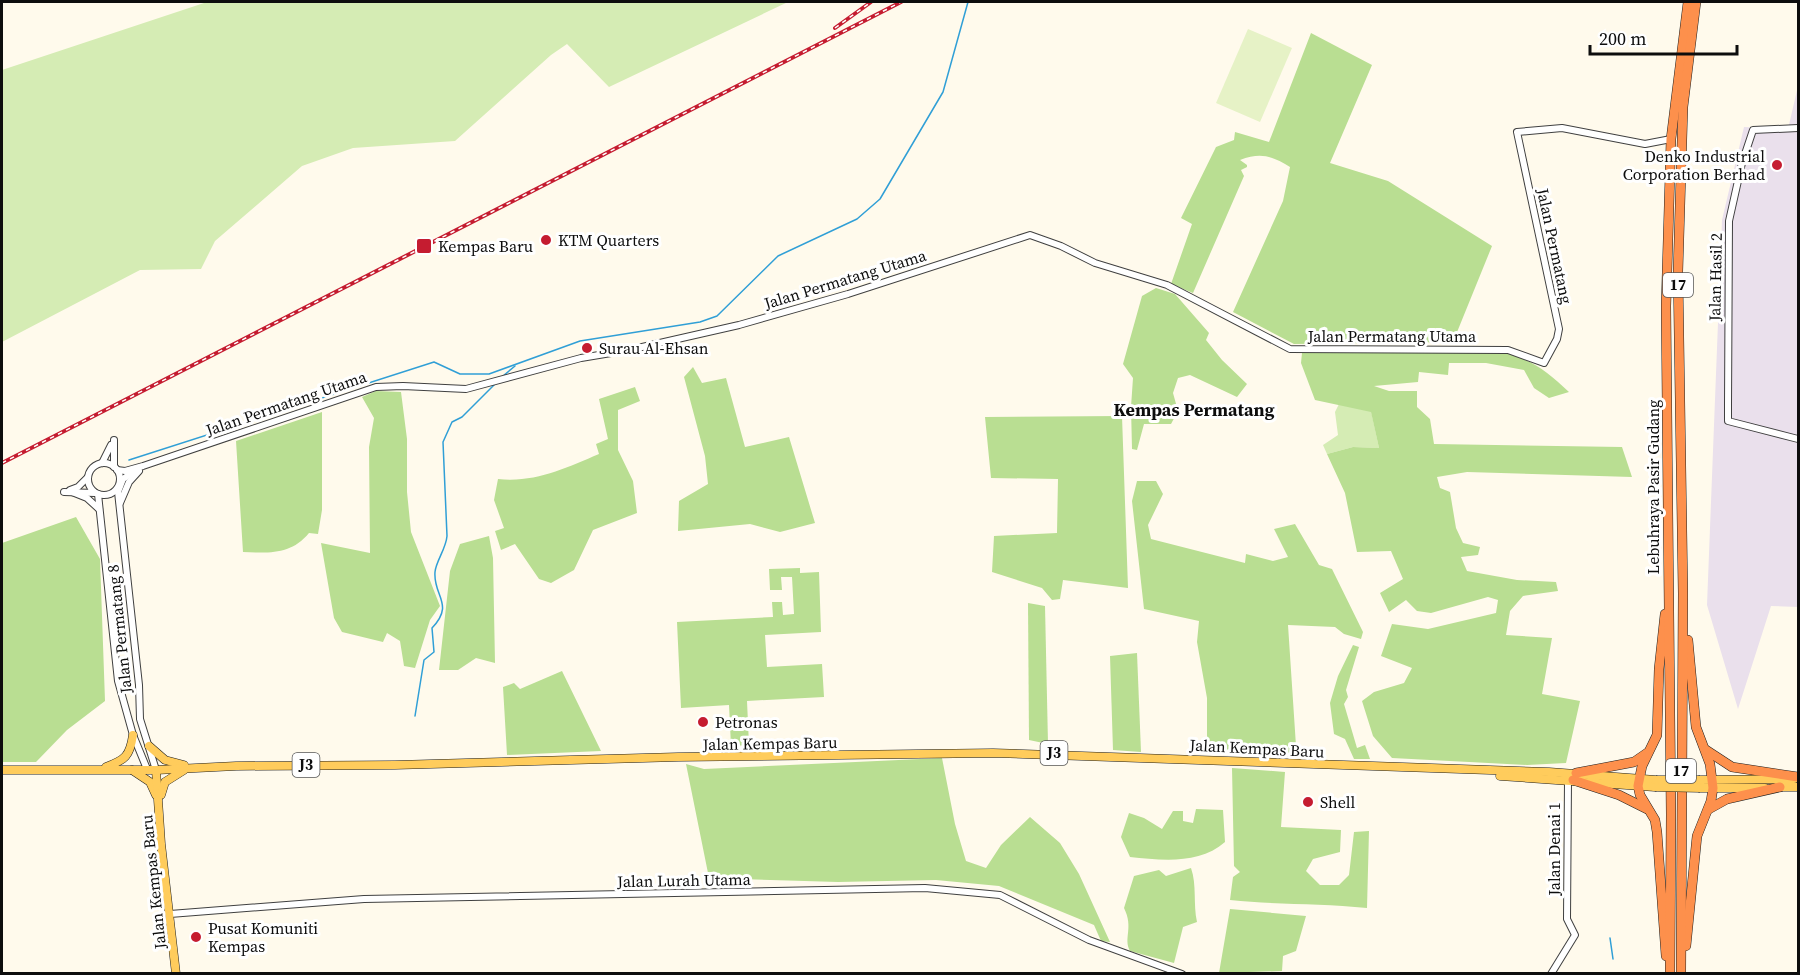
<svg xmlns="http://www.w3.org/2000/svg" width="1800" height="975" viewBox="0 0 1800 975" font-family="'Source Serif 4',serif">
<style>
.industrial{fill:#eae0ec}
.green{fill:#d5ecb4}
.forest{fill:#b9de92}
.pitch{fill:#e6f2c6}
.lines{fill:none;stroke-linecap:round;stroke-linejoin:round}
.stream{stroke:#309fd6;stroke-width:1.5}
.minor-casing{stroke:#404040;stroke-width:8}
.major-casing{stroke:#1e1e1e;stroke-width:9}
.highway-casing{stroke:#1e1e1e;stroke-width:10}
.minor{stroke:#fff;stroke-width:6}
.major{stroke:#ffcc5c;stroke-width:8}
.highway{stroke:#fd904c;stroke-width:9}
.rail-casing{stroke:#c51c30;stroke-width:4}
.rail{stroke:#fff;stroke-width:1.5;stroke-dasharray:4.5;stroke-linecap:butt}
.major-bridge-casing{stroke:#1e1e1e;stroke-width:9;stroke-linecap:butt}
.major-bridge{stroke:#ffcc5c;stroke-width:8}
.poi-dot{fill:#c51c30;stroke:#fff;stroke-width:2}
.labels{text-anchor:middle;stroke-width:6;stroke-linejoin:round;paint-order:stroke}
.shield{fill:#fff;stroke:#565656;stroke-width:1.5}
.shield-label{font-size:15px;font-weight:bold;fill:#0d0d0d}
.poi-label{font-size:16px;fill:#0d0d0d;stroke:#fff;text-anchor:start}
.street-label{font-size:16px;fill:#0d0d0d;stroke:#fff}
.neighbourhood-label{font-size:18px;font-weight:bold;fill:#0d0d0d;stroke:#fff}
</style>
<rect width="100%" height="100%" fill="#fffaec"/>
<path class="industrial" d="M1798,86V607L1771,606L1738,709L1707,605L1722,220L1744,127L1788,129Z"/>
<g class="green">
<path d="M207,2H788L609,87L567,44L551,55L455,141L353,148L302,166L215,241L201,269L140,270L2,342V70Z"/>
<path d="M1339,404L1371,411L1379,448L1353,447L1327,454L1323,445L1338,435L1335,412Z"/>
</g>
<g class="forest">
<path d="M1311,33L1372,65L1330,163L1388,181L1492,246L1453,342L1294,344L1233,312L1283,201L1290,167C1272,156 1261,152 1240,160L1247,165V167L1241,170L1244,176L1193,293L1171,284L1192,224L1181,218L1216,147L1234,140L1235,132L1269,142Z"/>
<path d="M1156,288L1175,294L1209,333L1206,340L1222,360L1247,384L1237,397L1190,375L1178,378L1173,393L1178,411L1171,424H1144L1137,450L1132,449L1131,407L1133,378L1123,364L1142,296Z"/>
<path d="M1302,353H1504C1533,360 1548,372 1569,392L1549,398L1534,388L1524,370L1486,363H1449L1448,375L1419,372L1418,382L1374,386L1389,391H1417V407L1430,419L1434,444L1622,447L1632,477L1467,472L1437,477L1440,488L1450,492L1456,528L1463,543L1480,547L1478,555L1461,557L1467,571L1517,580L1556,582L1558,591L1523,596L1510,611L1506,635L1552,638L1542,694L1580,701L1566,763L1527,765L1392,758L1373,736L1362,701L1374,692L1404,683L1412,668L1381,656L1392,624L1428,629L1496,613L1498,600L1488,597L1431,613L1417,611L1406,600L1389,612L1380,593L1403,579L1391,551L1357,552L1345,493L1327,454L1353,447L1379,448L1371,412L1315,400L1301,363Z"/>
<path d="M693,367L702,383L726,378L745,447L789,437L815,523L780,532L750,524L678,531L679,501L708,484L705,456L684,377Z"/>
<path d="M635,387L640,401L618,410V450L633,481L637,513L593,530L574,570L551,583L539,579L515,544L501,550L495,531L504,528L494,500L498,479C535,483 566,468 599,454L596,444L608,439L599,399Z"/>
<path d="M376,391L401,392L407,439V492L411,532L440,606L430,620L415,668L404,666L400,641L387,633L383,642L342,632L334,618L321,543L370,553L369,447L374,418L362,397Z"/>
<path d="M322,412V510L318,534L309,533C291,555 269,553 243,552L236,441Z"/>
<path d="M1122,416L1128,588L1063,580L1060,599L1052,600L1042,588L992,572L994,536L1057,533L1058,479L991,478L985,417Z"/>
<path d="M1137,481H1156L1163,494L1148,525L1151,539L1245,563L1246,554L1273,561L1288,557L1274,529L1295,524L1319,565L1332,569L1363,632L1361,639L1344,634L1335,627L1288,625L1296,746L1295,757L1207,753V698L1197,642L1199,621L1144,609L1132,501Z"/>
<path d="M76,517L100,559L105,701L67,730L36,762H2V543Z"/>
<path d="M489,536L493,558L495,663L476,658L458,670H439L450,571L460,544Z"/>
<path d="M800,568V573L819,572L821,632L765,635L767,667L822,664L824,697L747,701L749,745L731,746L729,705L681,708L677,622L773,617L772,602H782L783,615L794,614L792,577H781L782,590H770L769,569Z"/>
<path d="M1028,603L1045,606L1048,744L1029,740Z"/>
<path d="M1353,645L1359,647L1346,690L1348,697L1344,704L1357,748L1365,745L1370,759H1354L1345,739L1334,734L1330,703L1338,676Z"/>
<path d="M1137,653L1141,752L1113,750L1110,656Z"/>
<path d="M562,671L601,751L507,755L503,687L514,683L520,689Z"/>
<path d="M942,758L955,824L966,861L986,868L1001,845L1030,817L1060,843L1079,874L1110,942L1101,941L1094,925L999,886L936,880L838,882L709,878L686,764L704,769Z"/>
<path d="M1232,768L1285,772L1281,827L1341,830L1340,852L1313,859L1306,871L1320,885H1339L1349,875L1354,832L1369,831L1367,908C1321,903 1275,905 1230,900L1233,877L1240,872L1234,866Z"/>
<path d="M1196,809L1223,810L1225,842C1199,865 1161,860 1130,857L1121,837L1129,813L1144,818L1162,829L1173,811H1183V821L1193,823Z"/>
<path d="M1191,868C1197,885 1193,904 1197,922L1183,927L1174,963L1130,951C1123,938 1134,928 1124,908L1134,876L1159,870L1166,876Z"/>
<path d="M1230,909L1306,916L1296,951L1283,956L1282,971L1219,973Z"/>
</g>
<path class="pitch" d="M1248,29L1292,48L1260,122L1216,103Z"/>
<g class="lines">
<g class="stream">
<path d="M503,376L515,366"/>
<path d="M129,460L434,362L460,374H489L580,341L700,322L717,316L778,256L857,219L880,199L943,92L968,2"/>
<path d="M415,716L424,660L434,652L432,628C455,604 433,596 435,572C436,561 446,549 447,536L443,442L452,422L462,417L495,384"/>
<path d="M1610,938L1613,959"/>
</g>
<g class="minor-casing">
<g id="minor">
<path d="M1798,128L1753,130L1742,163L1729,221L1728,405V421L1798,439"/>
<path d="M114,440V467"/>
<circle cx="104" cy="479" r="16"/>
<path d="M102,463L111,445"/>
<path d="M117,470L125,471L143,466L376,387L403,386L466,389L581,358L629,350L739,325L848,294L1030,235L1061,246L1095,263L1167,285L1290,349L1508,350L1544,363L1557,339L1559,329L1517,132L1562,128L1645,144L1671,139"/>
<path d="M136,470L123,479L118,492L139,685L140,719L156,770"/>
<path d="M70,490L78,487L88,477"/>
<path d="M64,492L95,493"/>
<path d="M72,492L87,498L99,509"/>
<path d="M98,494L118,681L133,735L147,769"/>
<path d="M120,503L129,482L139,471"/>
<path d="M170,914L364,899L925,888L1000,895L1089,940L1182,974"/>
<path d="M1551,974L1575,935L1567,919L1568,780"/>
</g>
</g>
<g class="major-casing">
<g id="major">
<path d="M149,746L165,760L184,765"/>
<path d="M106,767C125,760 130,756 133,735"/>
<path d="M2,770H156L236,766L395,765L678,757L993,753L1549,772L1656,780"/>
<path d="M132,770L150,782L156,795"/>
<path d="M156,770L161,844L176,974"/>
<path d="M1500,776L1655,787"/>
<path d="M1700,780L1794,779"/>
<path d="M1777,787H1798"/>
<path d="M1700,788H1765"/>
<path d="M161,795L165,782L184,770"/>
</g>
</g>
<g class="highway-casing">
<g id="highway">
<path d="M1665,614L1659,669L1657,735L1642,766L1638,786L1640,795L1655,820L1657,832L1666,956"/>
<path d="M1706,750L1732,767L1798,777"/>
<path d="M1576,773L1634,762L1647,753"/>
<path d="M1573,780L1619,795L1647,809"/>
<path d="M1709,809L1727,799L1780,787"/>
<path d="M1686,946L1697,836L1711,801L1713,788L1710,764L1696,727L1688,640"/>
<path d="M1670,974L1671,814L1666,306L1671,139L1688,2"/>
<path d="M1681,974L1683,593L1678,272L1683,107L1696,2"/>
</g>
</g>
<use href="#minor" class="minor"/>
<use href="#major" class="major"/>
<use href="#highway" class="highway"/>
<g class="rail-casing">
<g id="rail">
<path d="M835,28L871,2"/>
<path d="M2,463L901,2"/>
</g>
</g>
<use href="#rail" class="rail"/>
<g class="major-bridge-casing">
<g id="major-bridge">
<path d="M1656,780H1700"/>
<path d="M1655,787L1700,788"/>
</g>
</g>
<use href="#major-bridge" class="major-bridge"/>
</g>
<g class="poi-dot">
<circle cx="1777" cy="165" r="6"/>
<circle cx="546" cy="240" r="6"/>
<rect x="416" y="238" width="16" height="16" rx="3"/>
<circle cx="587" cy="348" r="6"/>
<circle cx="703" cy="722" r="6"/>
<circle cx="1308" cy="802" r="6"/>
<circle cx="196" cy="937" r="6"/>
</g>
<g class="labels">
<g class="shield">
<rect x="1663" y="273" width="30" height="24" rx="4.5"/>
<rect x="1040.5" y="741" width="27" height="24" rx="4.5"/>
<rect x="292.5" y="753" width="27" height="24" rx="4.5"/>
<rect x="1666" y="759" width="30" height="24" rx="4.5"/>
</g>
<g class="shield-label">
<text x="1678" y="290">17</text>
<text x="1054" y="758">J3</text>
<text x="306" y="770">J3</text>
<text x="1681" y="776">17</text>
</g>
<g class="poi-label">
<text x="1765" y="162" text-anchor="end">Denko Industrial<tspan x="1765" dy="18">Corporation Berhad</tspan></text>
<text x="558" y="246">KTM Quarters</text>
<text x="438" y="252">Kempas Baru</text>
<text x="599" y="354">Surau Al-Ehsan</text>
<text x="715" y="728">Petronas</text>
<text x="1320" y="808">Shell</text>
<text x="208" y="934">Pusat Komuniti<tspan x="208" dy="18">Kempas</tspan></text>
</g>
<g class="street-label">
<text transform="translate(1555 246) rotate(78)" y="6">Jalan Permatang</text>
<text transform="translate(1715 277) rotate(-89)" y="6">Jalan Hasil 2</text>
<text transform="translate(845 279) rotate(-17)" y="6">Jalan Permatang Utama</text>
<text x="1392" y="342">Jalan Permatang Utama</text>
<text transform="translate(286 403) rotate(-19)" y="6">Jalan Permatang Utama</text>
<text transform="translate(1653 487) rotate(-90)" y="6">Lebuhraya Pasir Gudang</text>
<text transform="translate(119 629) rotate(-96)" y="6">Jalan Permatang 8</text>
<text transform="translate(770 743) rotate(-1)" y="6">Jalan Kempas Baru</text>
<text transform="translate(1257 748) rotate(3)" y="6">Jalan Kempas Baru</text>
<text transform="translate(1554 849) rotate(-90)" y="6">Jalan Denai 1</text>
<text transform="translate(684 880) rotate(-1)" y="6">Jalan Lurah Utama</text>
<text transform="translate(153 882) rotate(-96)" y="6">Jalan Kempas Baru</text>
</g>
<g class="neighbourhood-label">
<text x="1194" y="416">Kempas Permatang</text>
</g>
</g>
<rect width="1800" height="975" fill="none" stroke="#0d0d0d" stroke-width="6"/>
<path d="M1590 45v9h147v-9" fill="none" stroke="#0d0d0d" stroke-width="3"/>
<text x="1599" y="45" font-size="18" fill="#0d0d0d" stroke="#ffffff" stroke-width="4.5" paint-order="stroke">200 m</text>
</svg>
